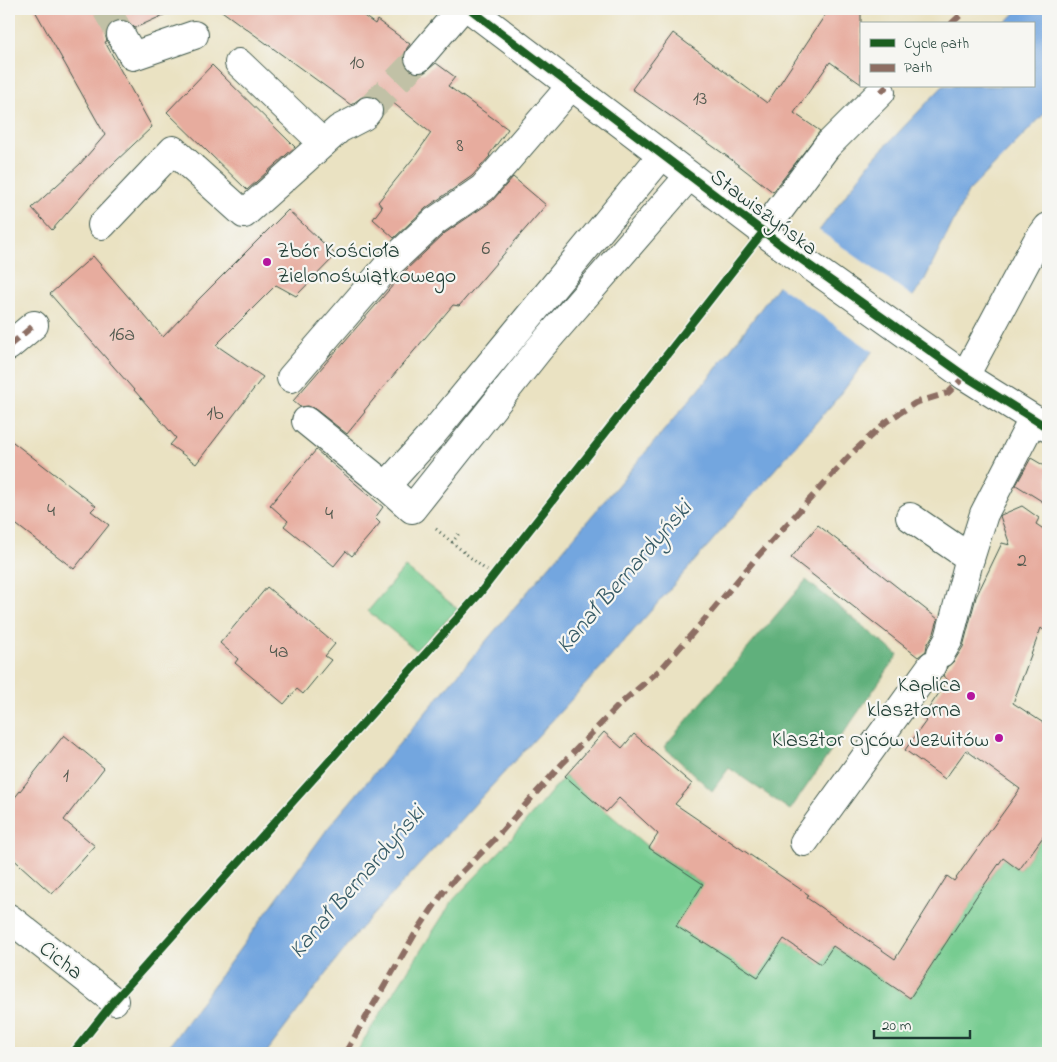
<svg xmlns="http://www.w3.org/2000/svg" width="1057" height="1062" viewBox="0 0 1057 1062" font-family="'Indie Flower',sans-serif">
<style>
.green{fill:#77cc91;stroke:#4b8462}
.forest{fill:#61b07b;stroke:#407658}
.water{fill:#73a6df;stroke:#49728a}
.pier{fill:#eae2c2}
.building{fill:#e7ac9e}
.lines{fill:none;stroke-linecap:round;stroke-linejoin:round}
.minor-tunnel{stroke:#c1c1a6;stroke-width:28;stroke-dasharray:28 14;stroke-linecap:butt}
.minor-casing{stroke:#3d5649;stroke-width:30}
.path{stroke:#3d5649;stroke-width:3;stroke-dasharray:1 4;stroke-linecap:butt}
.minor{stroke:#fff;stroke-width:28}
.quiet{stroke:#8d6e63;stroke-width:6;stroke-dasharray:12 6;stroke-linecap:butt}
.cycleway-casing{stroke:#f6f6f2;stroke-width:11}
.cycleway{stroke:#1b5e20;stroke-width:8}
.poi-dot{fill:#b5179e;stroke:#f6f6f2;stroke-width:2}
.labels{text-anchor:middle;stroke-width:4.5;stroke-linejoin:round;paint-order:stroke}
.number-label{font-size:20px;fill:#51594e}
.street-label{font-size:22px;fill:#1f3d34;stroke:#f6f6f2}
.poi-label{font-size:22px;fill:#1f3d34;stroke:#f6f6f2;text-anchor:end}
.water-label{font-size:24px;font-style:italic;fill:#385c67;stroke:#f6f6f2}
</style>
<rect width="100%" height="100%" fill="#f6f6f2"/>
<filter id="ink" filterUnits="userSpaceOnUse"><feTurbulence type="fractalNoise" baseFrequency=".02" numOctaves="2"/><feDisplacementMap in="SourceGraphic" scale="10" xChannelSelector="R" yChannelSelector="G"/><feConvolveMatrix kernelMatrix="1 2 1 2 8 2 1 2 1" color-interpolation-filters="sRGB"/></filter>
<filter id="wash" filterUnits="userSpaceOnUse"><feTurbulence type="fractalNoise" baseFrequency=".0096" numOctaves="4" result="noise"/><feDisplacementMap in="SourceGraphic" scale="20" xChannelSelector="R" yChannelSelector="G"/><feGaussianBlur stdDeviation="1.12" result="paint"/><feColorMatrix in="noise" values="0 0 0 0 0 0 0 0 0 0 0 0 0 0 0 0 0 1.4 0 .05"/><feComposite in="paint" operator="in"/></filter>
<g filter="url(#wash)">
<rect width="100%" height="100%" fill="#eae2c2"/>
<g class="green">
<path d="M405,567L458,609L416,650L368,611Z"/>
<path d="M565,776L649,848L820,964L833,946L910,998L971,904L1003,858L1019,870L1048,830V1053H357L363,1041L453,900L502,849Z"/>
</g>
<path class="forest" d="M806,580L898,655L790,810L729,768L712,791L664,747Z"/>
<path class="water" d="M1019,9H1048V110L968,192L924,281L841,394L606,662L360,929L266,1053H164L328,828L715,370L872,160L943,86H1033V24H1004Z"/>
<path class="pier" d="M817,229L915,298L875,353L776,284Z"/>
<g id="blocks">
<g class="building">
<path d="M34,9H177L135,28L129,22L122,19L113,22L107,28L105,34L107,41L105,42L152,127L95,181L52,230L32,208L80,164L105,135Z"/>
<path d="M219,9H354L375,24L377,20L410,44L407,48L404,56V64L409,70L417,73H424L436,63L455,77L448,86L508,129L489,155L490,156L472,176L426,208L394,238L373,219L382,207L378,202L415,156L431,133L392,102L383,112L382,105L378,99L371,96L362,97L351,105Z"/>
<path d="M829,9H861V84L830,62L794,113L820,131L773,192L728,157L632,89L673,33L767,103Z"/>
<path d="M212,65L295,147L247,190L167,112Z"/>
<path d="M513,177L546,205L459,306L453,305L386,384L364,411L365,412L347,434L315,409L308,406L300,407L293,401L407,269L445,233L492,201Z"/>
<path d="M288,210L336,255L296,296L276,285L216,345L263,377L196,464L170,445L176,438L50,294L93,256L163,337L199,299Z"/>
<path d="M9,439L96,506L91,511L109,525L74,569L9,519Z"/>
<path d="M316,450L383,507L375,518L380,523L352,556L346,551L334,566L284,526L288,521L270,505Z"/>
<path d="M1031,458L1048,468V505L1016,485Z"/>
<path d="M1022,506L1039,518L1036,524L1048,532V634L1041,628L1013,703L1048,726V830L1019,870L1003,858L976,897L910,998L833,946L821,964L784,939L758,977L704,942L703,943L676,926L703,884L649,848L658,834L619,798L606,812L565,776L604,732L622,748L634,734L692,784L675,804L809,895L807,898L895,959L947,876L954,881L1020,789L966,750L945,779L905,750L926,721L922,718L948,680L943,676L947,667L954,661L963,647L976,597L1002,543L1010,545L1000,516L1001,515Z"/>
<path d="M818,525L938,619L934,633L927,645L926,651L918,657L791,558Z"/>
<path d="M267,587L335,644L325,656L331,660L303,694L297,689L284,704L235,663L238,659L220,643Z"/>
<path d="M64,735L104,768L64,820L95,846L52,894L9,855V805Z"/>
</g>
</g>
</g>
<g filter="url(#ink)">
<use href="#blocks" fill-opacity="0" stroke="#3d5649" stroke-width="1"/>
<g class="lines">
<g class="minor-tunnel">
<path d="M106,9L121,35"/>
<path d="M368,111L419,58"/>
</g>
<g class="minor-casing">
<g id="minor">
<path d="M470,9L781,245L965,376L1048,428"/>
<path d="M121,35L133,56L194,35"/>
<path d="M419,58L461,9"/>
<path d="M239,63L323,143"/>
<path d="M102,225L173,150L244,214L339,129L364,116L368,111"/>
<path d="M763,232L827,146L881,92"/>
<path d="M9,346L34,325"/>
<path d="M965,376L1036,243L1048,227"/>
<path d="M291,378L391,262L435,221L483,188L571,86"/>
<path d="M306,421L386,486L412,509L539,349L689,176"/>
<path d="M386,486L430,437L662,155"/>
<path d="M910,517L970,558"/>
<path d="M941,653L949,639L968,565L984,514L1033,419"/>
<path d="M804,842L932,665"/>
<path d="M9,918L114,1001"/>
</g>
</g>
<g class="path">
<path d="M436,529L493,576"/>
<path d="M452,543L460,532"/>
</g>
<use href="#minor" class="minor"/>
<g class="quiet">
<path d="M951,24L967,9"/>
<path d="M881,92L887,86"/>
<path d="M9,346L34,325"/>
<path d="M345,1053L415,934L447,887L493,841L562,764L620,704L662,668L705,619L758,556L851,454L886,422L915,403L948,393L965,376"/>
</g>
<g class="cycleway-casing">
<g id="cycleway">
<path d="M470,9L781,245L965,376L1048,428"/>
<path d="M73,1053L114,1001L480,593L763,232"/>
</g>
</g>
<use href="#cycleway" class="cycleway"/>
</g>
</g>
<g class="poi-dot">
<circle cx="267" cy="262" r="5"/>
<circle cx="971" cy="696" r="5"/>
<circle cx="999" cy="738" r="5"/>
</g>
<g class="labels">
<g class="number-label">
<text x="357" y="68">10</text>
<text x="700" y="104">13</text>
<text x="460" y="151">8</text>
<text x="486" y="254">6</text>
<text x="122" y="340">16a</text>
<text x="215" y="419">1b</text>
<text x="51" y="516">4</text>
<text x="329" y="519">4</text>
<text x="1022" y="566">2</text>
<text x="279" y="657">4a</text>
<text x="66" y="781">1</text>
</g>
<g class="street-label">
<text transform="translate(765 211) rotate(37)" y="8">Stawiszyńska</text>
<text transform="translate(62 959) rotate(38)" y="8">Cicha</text>
</g>
<g class="poi-label">
<text x="277" y="257" text-anchor="start">Zbór Kościoła<tspan x="277" dy="25">Zielonoświątkowego</tspan></text>
<text x="961" y="691">Kaplica<tspan x="961" dy="25">klasztorna</tspan></text>
<text x="989" y="746">Klasztor Ojców Jezuitów</text>
</g>
<g class="water-label">
<text transform="translate(623 576) rotate(-49)" y="8">Kanał Bernardyński</text>
<text transform="translate(356 881) rotate(-49)" y="8">Kanał Bernardyński</text>
</g>
</g>
<rect width="1057" height="1062" fill="none" stroke="#f6f6f2" stroke-width="30"/>
<rect x="860" y="22" width="175" height="65" fill="#f6f6f2" stroke="#a0aca6"/>
<rect x="870" y="39" width="25" height="8" fill="#1b5e20" stroke="#a0aca6"/>
<text x="904" y="48" font-size="15" fill="#1f3d34">Cycle path</text>
<rect x="870" y="64" width="25" height="8" fill="#8d6e63" stroke="#a0aca6"/>
<text x="904" y="72" font-size="15" fill="#1f3d34">Path</text>
<path d="M874 1030v8h96v-8" fill="none" stroke="#1f3d34" stroke-width="2.5"/>
<text x="882" y="1030" font-size="15" fill="#1f3d34" stroke="#f6f6f2" stroke-width="4" paint-order="stroke">20 m</text>
</svg>
